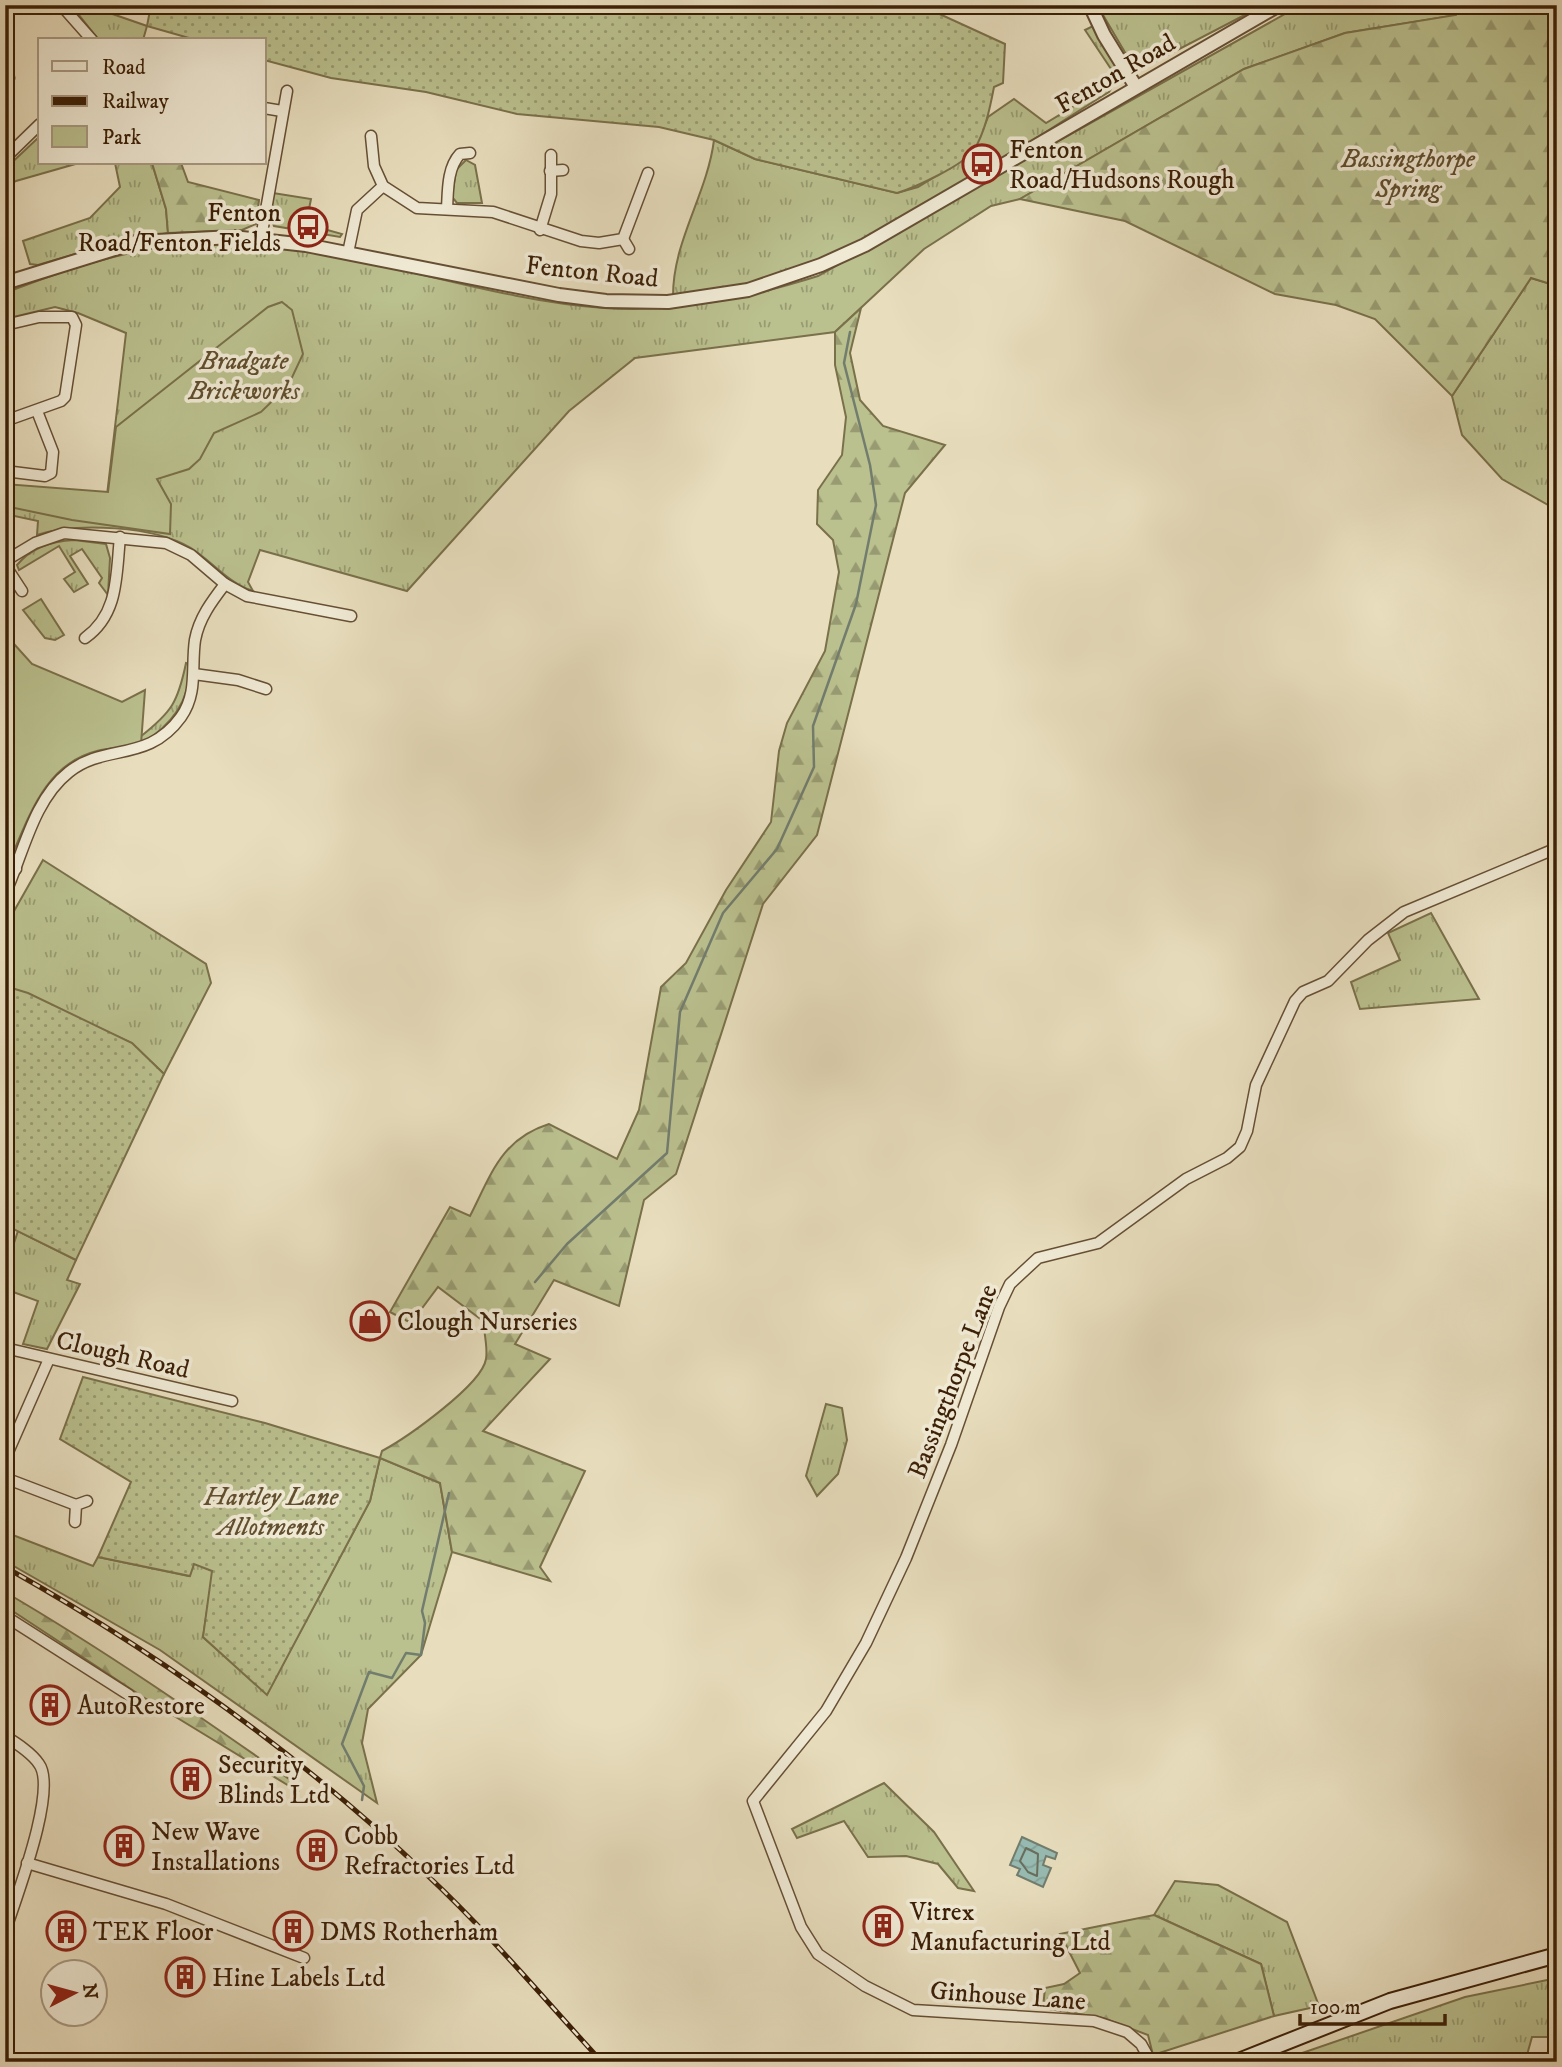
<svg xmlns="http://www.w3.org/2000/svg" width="1562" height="2067" viewBox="0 0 1562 2067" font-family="'IM FELL DW Pica',serif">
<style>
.grass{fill:url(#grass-tufts);stroke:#7a704a;stroke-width:2}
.forest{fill:url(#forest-firs);stroke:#7a704a;stroke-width:2}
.park{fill:#bac08e;stroke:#7a704a;stroke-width:2}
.garden{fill:url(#garden-dots);stroke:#7a704a;stroke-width:2}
.water{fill:url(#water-waves);stroke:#727d6e;stroke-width:2}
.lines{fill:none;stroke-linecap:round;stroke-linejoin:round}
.shore{stroke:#696e5d;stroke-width:2}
.stream{stroke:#727d6e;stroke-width:2.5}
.minor-casing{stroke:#664f34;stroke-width:13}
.tertiary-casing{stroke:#664f34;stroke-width:16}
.secondary-casing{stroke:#3b1f06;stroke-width:18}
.minor{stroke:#f0ead5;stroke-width:10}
.tertiary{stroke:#f0ead5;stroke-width:12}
.secondary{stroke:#f0ead5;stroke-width:14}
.rail-casing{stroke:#3b1f06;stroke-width:5}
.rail{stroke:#f0ead5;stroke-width:2.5;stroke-dasharray:8;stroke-linecap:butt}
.labels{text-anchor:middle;stroke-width:7;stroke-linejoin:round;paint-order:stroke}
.street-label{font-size:26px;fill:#3b1f06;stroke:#f0ead5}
.poi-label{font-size:26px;fill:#3b1f06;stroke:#f0ead5;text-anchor:start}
.park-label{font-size:26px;font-style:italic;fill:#614f2f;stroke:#f0ead5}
</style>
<defs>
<pattern id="grass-tufts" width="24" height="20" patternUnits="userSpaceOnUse" patternTransform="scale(1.75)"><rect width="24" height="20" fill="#bac08e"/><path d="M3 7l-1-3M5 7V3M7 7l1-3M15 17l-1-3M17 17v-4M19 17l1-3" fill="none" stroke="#989b72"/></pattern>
<pattern id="forest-firs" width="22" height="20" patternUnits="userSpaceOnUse" patternTransform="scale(1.75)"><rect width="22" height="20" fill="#bac08e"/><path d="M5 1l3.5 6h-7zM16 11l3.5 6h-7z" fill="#989b72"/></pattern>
<pattern id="garden-dots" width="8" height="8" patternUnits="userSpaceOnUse" patternTransform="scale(1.75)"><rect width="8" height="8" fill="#bac08e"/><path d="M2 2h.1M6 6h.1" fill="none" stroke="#989b72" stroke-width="1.8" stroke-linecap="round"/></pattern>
<pattern id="water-waves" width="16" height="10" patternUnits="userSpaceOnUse" patternTransform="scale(1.75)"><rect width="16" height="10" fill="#97bcb4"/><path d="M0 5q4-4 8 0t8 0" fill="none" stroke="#83a199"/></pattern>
</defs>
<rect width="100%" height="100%" fill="#e8debe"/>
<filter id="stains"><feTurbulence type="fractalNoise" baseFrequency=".00286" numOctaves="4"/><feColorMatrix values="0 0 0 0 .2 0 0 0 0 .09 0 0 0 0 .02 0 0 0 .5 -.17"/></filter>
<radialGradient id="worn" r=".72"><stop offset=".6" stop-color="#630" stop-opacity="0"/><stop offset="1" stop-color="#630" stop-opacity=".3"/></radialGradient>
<g class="grass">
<path d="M71,5H98V9L147,26L143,40H99Z"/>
<path d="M1105,5H1264L1141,69L1133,66L1103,15Z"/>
<path d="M1301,5H1457V15L1345,33L1244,69L1020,199L991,206L924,249L835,332L635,358L569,411L407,591L260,550L248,582L253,591C228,583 213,562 191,548C155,526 77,522 37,535L38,521L5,514V487L107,495L126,333L78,313L55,307L5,319V293C64,270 126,249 190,244C330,235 465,298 604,308C677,313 748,298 818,276Z"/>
<path d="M1093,26L1118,70V78L1109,92C1005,156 903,231 788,273C751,287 712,291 673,296C673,240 707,195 714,140L755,159L897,193L918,187L973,153L988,117L1014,99L1046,123L1097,92L1111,69L1085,30Z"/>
<path d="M40,136V163H79L16,181L5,188V169Z"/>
<path d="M466,160L475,165L482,203H457L452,197L456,170Z"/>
<path d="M115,163H152L166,209L168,233L106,245L38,265L30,264L23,241L90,218L120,187Z"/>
<path d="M273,193L311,199L306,224L342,234L340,237L274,226L271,218Z"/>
<path d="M1531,278L1557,286V510L1502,479L1462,435L1452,396Z"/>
<path d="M74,540L106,544L110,558L108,595L99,583L102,578L82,549L70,556L88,584L74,592L64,579L75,572L59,546L19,570L17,565C31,548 53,541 74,540Z"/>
<path d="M41,599L64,635L55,640L45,638L23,610Z"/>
<path d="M186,663L191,665C189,702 172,725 141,744L140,737C172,712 178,702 186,663Z"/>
<path d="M43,860L206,964L211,983L164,1074L132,1043L5,986V927Z"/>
<path d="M1431,913L1479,999L1360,1009L1351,982L1400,960L1388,933Z"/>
<path d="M18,1231L76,1260L67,1280L80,1284L47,1349L23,1344L38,1301L5,1289V1270Z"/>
<path d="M826,1404L842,1408L847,1440L838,1474L817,1496L806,1476Z"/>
<path d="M380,1458L440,1483L452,1552L421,1655L368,1709L362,1743L377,1803L160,1650L5,1561V1532L93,1566L98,1557L189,1576L194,1563L213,1571L203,1637L267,1694L370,1501Z"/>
<path d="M884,1783L934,1832L974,1891L958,1888L938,1864L906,1856L868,1857L844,1821L797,1838L792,1829Z"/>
<path d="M1175,1881L1218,1885L1287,1922L1319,2006L1274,2016L1261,1964L1154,1915Z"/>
<path d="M1557,1978V2037H1532L1525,2062H1276L1465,1997Z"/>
</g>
<g class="forest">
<path d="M1457,5H1557V286L1531,278L1452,396L1375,319L1336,305L1275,294L1125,221L1020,199L1244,69L1345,33L1456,15Z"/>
<path d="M152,163H181L188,182L259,200L256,224L242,230L168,233L166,209Z"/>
<path d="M861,308L850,353L860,400L883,426L945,445L905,493L817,835L763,904L676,1174L644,1200L619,1306L554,1280L515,1344L550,1359L483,1431L585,1471L540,1567L550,1581L452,1552L440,1483L380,1458L382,1451C406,1438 482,1385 486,1359C488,1348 484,1332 483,1321L438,1287L411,1323L390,1312L450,1207L470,1216C491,1175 501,1139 549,1124L617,1159L639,1110L661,987L686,963L726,890L771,822L779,751L787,723L825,651L839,572L833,540L817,524L818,490L842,455L846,417L835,365V332Z"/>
<path d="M5,1592C104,1650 198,1715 292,1781L299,1792L143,1697L5,1606Z"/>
<path d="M1154,1915L1261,1964L1274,2016L1153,2055L1148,2035L1103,2018L1043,2008L1045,1988L1064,1984L1080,1973L1060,1934Z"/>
</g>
<g class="park">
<path d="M282,302L292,310L303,354L288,386L261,412L214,433L200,459L189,469L157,479L171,504L170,534L72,520L5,506V484L108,492L116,427L268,307Z"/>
<path d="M5,634L32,664L122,702L145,690L141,744C126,749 112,747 97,751C48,763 31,811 13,853L5,856V763L12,710L5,708Z"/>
</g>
<g class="garden">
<path d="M151,5H920L1005,44L1003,83L994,87C990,108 985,132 974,150C964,165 914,188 897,193L755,159L714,140L659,127L517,114L426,92L331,78L264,60V40H196L147,26Z"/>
<path d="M5,986L28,993L132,1043L164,1074L76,1260L5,1225Z"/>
<path d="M83,1377L265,1423L380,1458L370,1501L267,1695L203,1637L212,1571L194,1564L190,1576L98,1557L131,1482L60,1439Z"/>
</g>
<path class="water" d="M1022,1837L1057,1853L1055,1859L1046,1856L1043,1865L1051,1868L1043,1887L1017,1875L1020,1869L1010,1865Z"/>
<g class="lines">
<path class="shore" d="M1026,1848L1038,1854L1037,1876L1028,1872L1020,1861Z"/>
<g class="stream">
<path d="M535,1282L567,1244L667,1153L680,1012L723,913L777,849L814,767L813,726L856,604L876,505L870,465L844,363L850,332"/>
<path d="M362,1800L364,1786L342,1744L369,1672L392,1678L406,1653L421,1655L425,1623L422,1611L449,1493"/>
</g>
<g class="minor-casing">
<g id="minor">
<path d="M61,5L92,40"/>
<path d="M5,81L9,78"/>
<path d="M264,108L282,111"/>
<path d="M371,136L374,166L383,186L417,208L493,212L581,241L599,243L623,239L648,173"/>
<path d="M5,158L40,124"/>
<path d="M550,171L563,170"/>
<path d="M447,209C448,191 447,168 460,154L470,153"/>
<path d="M540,230L551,194V155"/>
<path d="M261,238L287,91"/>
<path d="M623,239L629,249"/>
<path d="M348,253L357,210L383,186"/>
<path d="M5,325L39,317H72L76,325L65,397L61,401L5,421"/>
<path d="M5,471L45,476L51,473L53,452L37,411"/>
<path d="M5,561L35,543L64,533L166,543L191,555L225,584L247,596L351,616"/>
<path d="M5,565L22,591"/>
<path d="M85,638C119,614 116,575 120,537"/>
<path d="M194,674L238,680L266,689"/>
<path d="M5,864L16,869"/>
<path d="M5,894C23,855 33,800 69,772C105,743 148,763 181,717C198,693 191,667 195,640C199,618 212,601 225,584"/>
<path d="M5,1348L232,1401"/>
<path d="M5,1459L49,1359"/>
<path d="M5,1478L76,1505"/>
<path d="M75,1522L76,1505L87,1501"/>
<path d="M5,1616L129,1695"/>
<path d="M5,1736C16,1743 32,1753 39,1764C58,1790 15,1900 5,1932"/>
<path d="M27,1863L166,1904L304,1958"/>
<path d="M1151,2062L1141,2044L1127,2032L1094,2021L913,2010L865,1986L818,1954L801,1927L753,1801L826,1711L866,1643L906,1558L951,1445L999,1307L1010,1284L1038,1258L1098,1243L1186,1179L1227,1158L1240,1147L1247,1131L1256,1085L1295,1001L1303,992L1328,981L1368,940L1404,912L1557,848"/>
</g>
</g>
<g class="tertiary-casing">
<g id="tertiary">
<path d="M1090,5L1104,35L1136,87"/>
<path d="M1556,5H1557"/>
<path d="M5,283L137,242L233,237L306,245L559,295L606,301L668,302L748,290L821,265L865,245L1279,5"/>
</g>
</g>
<g class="secondary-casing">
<path id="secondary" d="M1236,2062L1390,2001L1557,1955"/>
</g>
<use href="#minor" class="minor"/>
<use href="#tertiary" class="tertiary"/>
<use href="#secondary" class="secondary"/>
<g class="rail-casing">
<path id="rail" d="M5,1567C158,1653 301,1755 428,1876C490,1934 545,2000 602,2062"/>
</g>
<use href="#rail" class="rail"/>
</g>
<defs>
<g id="bus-ring" transform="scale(2.0125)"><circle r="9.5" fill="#f0ead5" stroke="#8f2418" stroke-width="1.5"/><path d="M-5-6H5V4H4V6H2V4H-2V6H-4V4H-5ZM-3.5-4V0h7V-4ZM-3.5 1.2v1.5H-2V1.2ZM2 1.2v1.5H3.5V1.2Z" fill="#8f2418"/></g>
<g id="shop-ring" transform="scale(2.0125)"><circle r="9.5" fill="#f0ead5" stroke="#8f2418" stroke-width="1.5"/><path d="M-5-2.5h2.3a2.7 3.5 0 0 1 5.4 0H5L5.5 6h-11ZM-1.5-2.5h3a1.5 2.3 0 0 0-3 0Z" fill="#8f2418"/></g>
<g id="building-ring" transform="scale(2.0125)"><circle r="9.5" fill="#f0ead5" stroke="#8f2418" stroke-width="1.5"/><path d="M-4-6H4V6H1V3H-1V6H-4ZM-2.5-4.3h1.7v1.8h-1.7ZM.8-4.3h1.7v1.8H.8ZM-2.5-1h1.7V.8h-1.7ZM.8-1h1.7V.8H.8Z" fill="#8f2418"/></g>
</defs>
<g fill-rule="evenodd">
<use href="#bus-ring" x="982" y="164"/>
<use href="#bus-ring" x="308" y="227"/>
<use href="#shop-ring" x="370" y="1321"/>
<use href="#building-ring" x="50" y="1705"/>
<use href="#building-ring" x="191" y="1779"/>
<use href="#building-ring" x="124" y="1846"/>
<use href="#building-ring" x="317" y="1850"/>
<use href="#building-ring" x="883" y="1926"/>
<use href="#building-ring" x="66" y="1931"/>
<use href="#building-ring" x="293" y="1931"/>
<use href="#building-ring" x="185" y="1977"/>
</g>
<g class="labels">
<g class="street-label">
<text transform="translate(1115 73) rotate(-30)" y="9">Fenton Road</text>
<text transform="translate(592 271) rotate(6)" y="9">Fenton Road</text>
<text transform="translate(123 1354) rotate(13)" y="9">Clough Road</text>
<text transform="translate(952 1381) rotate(-69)" y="9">Bassingthorpe Lane</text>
<text transform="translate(1008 1995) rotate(4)" y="9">Ginhouse Lane</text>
</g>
<g class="poi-label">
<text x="1009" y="158">Fenton<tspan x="1009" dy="30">Road/Hudsons Rough</tspan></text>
<text x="281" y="221" text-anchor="end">Fenton<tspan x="281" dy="30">Road/Fenton Fields</tspan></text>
<text x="397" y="1330">Clough Nurseries</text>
<text x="77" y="1714">AutoRestore</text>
<text x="218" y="1773">Security<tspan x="218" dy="30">Blinds Ltd</tspan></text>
<text x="151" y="1840">New Wave<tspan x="151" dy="30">Installations</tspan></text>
<text x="344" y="1844">Cobb<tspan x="344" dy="30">Refractories Ltd</tspan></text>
<text x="910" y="1920">Vitrex<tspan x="910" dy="30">Manufacturing Ltd</tspan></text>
<text x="93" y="1940">TEK Floor</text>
<text x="320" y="1940">DMS Rotherham</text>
<text x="212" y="1986">Hine Labels Ltd</text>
</g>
<g class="park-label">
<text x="1408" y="167">Bassingthorpe<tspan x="1408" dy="30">Spring</tspan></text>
<text x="244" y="369">Bradgate<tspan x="244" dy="30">Brickworks</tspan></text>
<text x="271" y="1505">Hartley Lane<tspan x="271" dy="30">Allotments</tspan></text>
</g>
</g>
<rect width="1562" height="2067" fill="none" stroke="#e8debe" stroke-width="28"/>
<rect x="7" y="7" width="1548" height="2053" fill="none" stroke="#3b1f06" stroke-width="3.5"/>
<rect x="14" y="14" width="1534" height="2039" fill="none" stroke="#3b1f06" stroke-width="2"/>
<rect x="38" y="38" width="228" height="126" fill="#f0ead5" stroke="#a89982" stroke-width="2"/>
<rect x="52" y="61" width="35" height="10" fill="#f0ead5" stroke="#a89982" stroke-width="2"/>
<text x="102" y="74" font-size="21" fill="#3b1f06">Road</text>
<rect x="52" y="96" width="35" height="10" fill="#3b1f06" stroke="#a89982" stroke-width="2"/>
<text x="102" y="108" font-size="21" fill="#3b1f06">Railway</text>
<rect x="52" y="126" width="35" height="21" fill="#bac08e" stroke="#a89982" stroke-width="2"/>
<text x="102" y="144" font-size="21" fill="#3b1f06">Park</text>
<g transform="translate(74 1993) rotate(84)"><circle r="33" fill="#f0ead5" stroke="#a89982" stroke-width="2"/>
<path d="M0-5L12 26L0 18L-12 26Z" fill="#8f2418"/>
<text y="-10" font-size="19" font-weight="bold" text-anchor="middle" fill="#3b1f06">N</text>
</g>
<path d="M1300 2014v10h145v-10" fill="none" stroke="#3b1f06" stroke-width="3.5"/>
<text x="1310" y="2014" font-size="21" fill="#3b1f06" stroke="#f0ead5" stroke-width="5" paint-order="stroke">100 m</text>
<rect width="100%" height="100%" filter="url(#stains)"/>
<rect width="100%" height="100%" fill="url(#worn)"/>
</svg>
